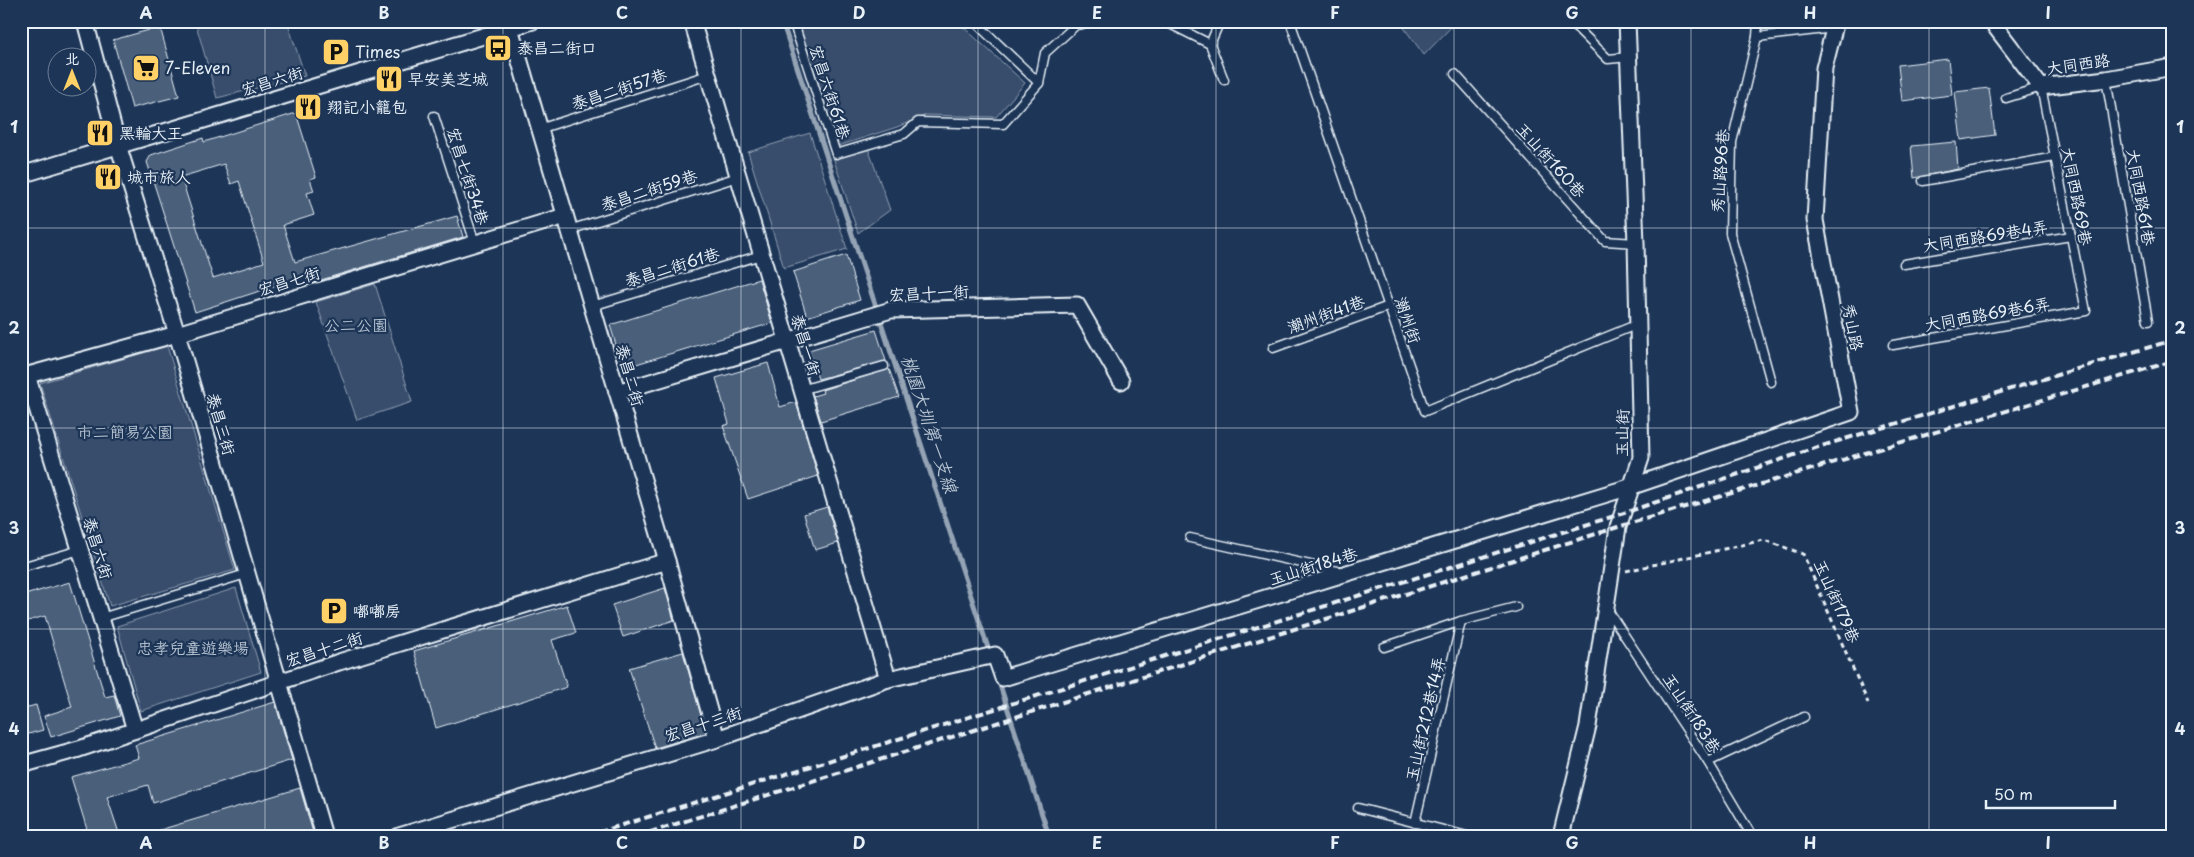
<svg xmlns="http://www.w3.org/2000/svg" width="2194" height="857" viewBox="0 0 2194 857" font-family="'Playpen Sans','LXGW WenKai TC',sans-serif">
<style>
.green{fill:#374d6c;stroke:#909fb2}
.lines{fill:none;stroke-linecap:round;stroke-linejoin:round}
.stream{stroke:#95a4b5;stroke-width:5}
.building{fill:#495e7a;stroke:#e8f1f8;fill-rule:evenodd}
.service-casing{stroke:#e8f1f8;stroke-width:11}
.minor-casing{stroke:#e8f1f8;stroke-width:19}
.path{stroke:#e8f1f8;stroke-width:3;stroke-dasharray:5 4;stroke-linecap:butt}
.service{stroke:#1d3557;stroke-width:8}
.minor{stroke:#1d3557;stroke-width:15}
.rail{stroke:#e8f1f8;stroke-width:4;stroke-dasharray:8 4;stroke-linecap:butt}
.grid{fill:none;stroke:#e8f1f8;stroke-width:1;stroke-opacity:0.55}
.labels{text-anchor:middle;stroke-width:4.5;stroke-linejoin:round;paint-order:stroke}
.poi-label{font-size:16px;fill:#e8f1f8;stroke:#1d3557;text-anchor:start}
.street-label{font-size:16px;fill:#e8f1f8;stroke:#1d3557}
.park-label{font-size:16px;fill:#b3c0ce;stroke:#1d3557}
.water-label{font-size:18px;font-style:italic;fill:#b7c4d1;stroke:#1d3557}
.neatline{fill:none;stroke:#e8f1f8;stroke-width:2}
.grid-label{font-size:16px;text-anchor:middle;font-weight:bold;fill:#e8f1f8}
</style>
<rect width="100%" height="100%" fill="#1d3557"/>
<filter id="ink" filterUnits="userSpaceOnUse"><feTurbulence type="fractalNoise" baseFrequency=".02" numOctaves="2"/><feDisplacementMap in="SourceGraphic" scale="10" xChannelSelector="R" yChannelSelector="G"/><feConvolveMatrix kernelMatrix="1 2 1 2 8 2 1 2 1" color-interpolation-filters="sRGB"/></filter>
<g filter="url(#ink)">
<g class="green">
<path d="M195,21H287L305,76L217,98Z"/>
<path d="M805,21H945L960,24L1025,83L996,117L926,115L897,127L838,146L799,23Z"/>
<path d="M1399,21H1457L1424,55Z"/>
<path d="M810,133L847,249L784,268L748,152Z"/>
<path d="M868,148L890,210L858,233L833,157Z"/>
<path d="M375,284L412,402L357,420L316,302Z"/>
<path d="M167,346L235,570L110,606L40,383Z"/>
<path d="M236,588L261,672L141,711L117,626Z"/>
</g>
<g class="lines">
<g class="stream">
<path d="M782,21L990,654"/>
<path d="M998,679L1049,836"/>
</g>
</g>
<g class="building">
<path d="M160,27L179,96L132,108L113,40Z"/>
<path d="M1948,59L1952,95L1902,101L1898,65Z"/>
<path d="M1989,88L1995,135L1961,140L1955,92Z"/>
<path d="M296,113L316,177L310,179L314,191L307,193L314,215L283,225L295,262L457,216L463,237L311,283L309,275L195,312L147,162L151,155L203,138L204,142ZM224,164L231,184L239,181L264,262L213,278L181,177Z"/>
<path d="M1956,142L1958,169L1914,178L1911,146Z"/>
<path d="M846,255L860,300L807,317L793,272Z"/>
<path d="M759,279L772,323L623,368L610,325Z"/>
<path d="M876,330L886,361L818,379L809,350Z"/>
<path d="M768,363L780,407L796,402L818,476L748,499L723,426L729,424L716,378Z"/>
<path d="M889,369L899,397L821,421L813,396L823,393L822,390Z"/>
<path d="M827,507L838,543L815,550L804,514Z"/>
<path d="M70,582L105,697L114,695L120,716L51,737L44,716L72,707L45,616L21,623V596Z"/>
<path d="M665,588L674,620L623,637L612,605Z"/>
<path d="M567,605L576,633L552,640L567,687L436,728L414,651Z"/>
<path d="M683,652L706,733L655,748L629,668Z"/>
<path d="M275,702L292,760L153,803L148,785L107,797L120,836H89L71,777L139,758L135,745Z"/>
<path d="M36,705L43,730L21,736V709Z"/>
<path d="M300,788L314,836H154L153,832Z"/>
</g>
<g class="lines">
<g class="service-casing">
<g id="service">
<path d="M793,21L836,154L904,134L918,122L1003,124L1039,83"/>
<path d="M974,21L1039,83L1045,53L1076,25L1098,21"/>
<path d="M1151,21L1168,23L1210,44L1224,80"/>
<path d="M1290,21L1425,411L1638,324"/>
<path d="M1570,21L1608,59L1629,57"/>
<path d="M1757,37L1758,21"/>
<path d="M1210,44L1220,21"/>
<path d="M1455,74L1605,241L1636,243"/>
<path d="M2106,79L2148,321"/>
<path d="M434,116L475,243"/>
<path d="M539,129L708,75"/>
<path d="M1923,181L2055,157"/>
<path d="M569,230L738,177"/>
<path d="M1904,264L2071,236"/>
<path d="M592,306L761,255"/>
<path d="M1893,345L2086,311L2041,87L2006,98"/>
<path d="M1273,348L1389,306"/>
<path d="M1771,382L1730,233L1732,142L1757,37L1834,28"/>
<path d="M801,390L884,366"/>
<path d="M1190,538L1342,572"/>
<path d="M21,567L80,550"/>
<path d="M1607,609L1708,762L1752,836"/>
<path d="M101,618L246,574"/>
<path d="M1384,647L1461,621L1516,607"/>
<path d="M1708,762L1804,717"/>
<path d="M1358,808L1467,836"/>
<path d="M1415,823L1461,621"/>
</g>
</g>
<g class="minor-casing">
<g id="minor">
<path d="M85,21L118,145L177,334L324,836"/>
<path d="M508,21L667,561L717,739"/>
<path d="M692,21L888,679"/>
<path d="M1991,21L2041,87L2106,79L2173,67"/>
<path d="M21,175L533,21"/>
<path d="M27,375L135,730"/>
<path d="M21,377L177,334L565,216"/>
<path d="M617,392L891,310L1077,305L1121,381"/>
<path d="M21,765L79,749L339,662L667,561"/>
<path d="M399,836L717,739L888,679L995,655L1003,678L1032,669L1633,486L1851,412L1815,220L1824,68L1836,21"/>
<path d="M1561,836L1588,726L1618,527L1641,458L1636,243L1627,21"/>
</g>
</g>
<path class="path" d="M1626,571L1764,540L1803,554L1868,703"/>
<use href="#service" class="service"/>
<use href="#minor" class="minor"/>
<g class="rail">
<path d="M587,836L1624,513L1815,448L2173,340"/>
<path d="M638,836L1618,527L2173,361"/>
</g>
</g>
</g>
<path class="grid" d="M265,21V836M503,21V836M741,21V836M978,21V836M1216,21V836M1454,21V836M1691,21V836M1929,21V836M21,228H2173M21,428H2173M21,629H2173"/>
<defs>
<g id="bus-square" transform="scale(1.4375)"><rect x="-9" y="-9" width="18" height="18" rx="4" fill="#ffd166" stroke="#1d3557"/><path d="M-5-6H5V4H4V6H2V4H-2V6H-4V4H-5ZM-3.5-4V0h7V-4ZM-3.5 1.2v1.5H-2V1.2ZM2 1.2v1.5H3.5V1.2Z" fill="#111"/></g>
<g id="parking-square" transform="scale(1.4375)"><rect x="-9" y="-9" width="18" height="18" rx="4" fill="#ffd166" stroke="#1d3557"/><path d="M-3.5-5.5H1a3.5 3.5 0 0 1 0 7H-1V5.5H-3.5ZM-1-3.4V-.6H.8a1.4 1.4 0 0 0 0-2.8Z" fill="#111"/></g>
<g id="supermarket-square" transform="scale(1.4375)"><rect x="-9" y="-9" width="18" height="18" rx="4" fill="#ffd166" stroke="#1d3557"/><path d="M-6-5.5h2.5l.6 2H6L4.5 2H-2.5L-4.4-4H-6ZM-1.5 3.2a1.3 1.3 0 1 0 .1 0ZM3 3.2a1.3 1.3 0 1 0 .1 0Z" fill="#111"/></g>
<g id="restaurant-square" transform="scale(1.4375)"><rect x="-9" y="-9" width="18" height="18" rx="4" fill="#ffd166" stroke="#1d3557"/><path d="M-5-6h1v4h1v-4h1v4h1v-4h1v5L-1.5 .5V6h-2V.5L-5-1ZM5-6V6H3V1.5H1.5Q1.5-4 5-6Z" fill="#111"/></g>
</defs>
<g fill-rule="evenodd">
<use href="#bus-square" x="498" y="48"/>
<use href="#parking-square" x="336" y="52"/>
<use href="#supermarket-square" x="146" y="68"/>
<use href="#restaurant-square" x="389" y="79"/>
<use href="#restaurant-square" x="308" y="107"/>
<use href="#restaurant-square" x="100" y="133"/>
<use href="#restaurant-square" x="108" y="177"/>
<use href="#parking-square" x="334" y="611"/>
</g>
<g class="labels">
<g class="poi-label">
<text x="517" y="54">泰昌二街口</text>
<text x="355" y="58">Times</text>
<text x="165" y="74">7-Eleven</text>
<text x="408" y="85">早安美芝城</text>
<text x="327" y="113">翔記小籠包</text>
<text x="119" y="139">黑輪大王</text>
<text x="127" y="183">城市旅人</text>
<text x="353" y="617">嘟嘟房</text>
</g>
<g class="street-label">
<text transform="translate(2078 64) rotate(-8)" y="6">大同西路</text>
<text transform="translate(272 81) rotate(-17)" y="6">宏昌六街</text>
<text transform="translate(619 89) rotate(-18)" y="6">泰昌二街57巷</text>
<text transform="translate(830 92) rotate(72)" y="6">宏昌六街61巷</text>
<text transform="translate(1551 160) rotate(48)" y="6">玉山街160巷</text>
<text transform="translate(1720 171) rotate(-86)" y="6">秀山路96巷</text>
<text transform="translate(468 176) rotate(72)" y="6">宏昌七街34巷</text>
<text transform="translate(649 190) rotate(-18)" y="6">泰昌二街59巷</text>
<text transform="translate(2077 196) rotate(79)" y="6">大同西路69巷</text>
<text transform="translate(2141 197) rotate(80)" y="6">大同西路61巷</text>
<text transform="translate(1985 236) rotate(-9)" y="6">大同西路69巷4弄</text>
<text transform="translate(672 267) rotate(-17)" y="6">泰昌二街61巷</text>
<text transform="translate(289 281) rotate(-17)" y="6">宏昌七街</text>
<text transform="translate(929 293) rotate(-3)" y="6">宏昌十一街</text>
<text transform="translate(1326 314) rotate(-20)" y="6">潮州街41巷</text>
<text transform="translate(1987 314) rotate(-10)" y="6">大同西路69巷6弄</text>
<text transform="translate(1408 320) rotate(71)" y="6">潮州街</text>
<text transform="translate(1853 327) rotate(79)" y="6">秀山路</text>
<text transform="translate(806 345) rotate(73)" y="6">泰昌一街</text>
<text transform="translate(630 375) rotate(74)" y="6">泰昌二街</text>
<text transform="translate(221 424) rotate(74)" y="6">泰昌三街</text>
<text transform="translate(1622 433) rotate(-89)" y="6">玉山街</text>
<text transform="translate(98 548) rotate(73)" y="6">泰昌六街</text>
<text transform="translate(1313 566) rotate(-17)" y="6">玉山街184巷</text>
<text transform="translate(1837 601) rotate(66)" y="6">玉山街179巷</text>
<text transform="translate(324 649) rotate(-18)" y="6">宏昌十二街</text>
<text transform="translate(1692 713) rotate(57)" y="6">玉山街183巷</text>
<text transform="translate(1425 719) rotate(-77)" y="6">玉山街212巷14弄</text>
<text transform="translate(703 724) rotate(-18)" y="6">宏昌十三街</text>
</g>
<g class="park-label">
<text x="356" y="331">公二公園</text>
<text x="125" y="438">市二簡易公園</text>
<text x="193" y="654">忠孝兒童遊樂場</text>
</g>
<g class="water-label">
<text transform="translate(929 424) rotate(72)" y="6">桃園大圳第一支線</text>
</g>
</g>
<rect width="2194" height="857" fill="none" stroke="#1d3557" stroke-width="55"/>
<g transform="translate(72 72)"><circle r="24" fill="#1d3557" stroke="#6e8097"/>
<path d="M0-4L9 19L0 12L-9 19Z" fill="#ffd166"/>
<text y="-8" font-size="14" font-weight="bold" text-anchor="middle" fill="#e8f1f8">北</text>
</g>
<path d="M1986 800v8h129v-8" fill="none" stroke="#e8f1f8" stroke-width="2.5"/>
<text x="1994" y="800" font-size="15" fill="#e8f1f8" stroke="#1d3557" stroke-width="4" paint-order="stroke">50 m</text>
<rect x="28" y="28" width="2138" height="802" class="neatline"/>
<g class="grid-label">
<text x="146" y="19">A</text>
<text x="384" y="19">B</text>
<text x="622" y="19">C</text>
<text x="859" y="19">D</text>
<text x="1097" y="19">E</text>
<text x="1335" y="19">F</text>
<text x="1572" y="19">G</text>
<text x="1810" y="19">H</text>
<text x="2048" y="19">I</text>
<text x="14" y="133">1</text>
<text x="2180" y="133">1</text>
<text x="14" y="334">2</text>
<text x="2180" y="334">2</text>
<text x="14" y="534">3</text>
<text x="2180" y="534">3</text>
<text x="14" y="735">4</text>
<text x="2180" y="735">4</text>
<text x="146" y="849">A</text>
<text x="384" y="849">B</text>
<text x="622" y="849">C</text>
<text x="859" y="849">D</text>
<text x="1097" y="849">E</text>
<text x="1335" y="849">F</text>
<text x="1572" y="849">G</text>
<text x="1810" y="849">H</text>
<text x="2048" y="849">I</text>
</g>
</svg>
